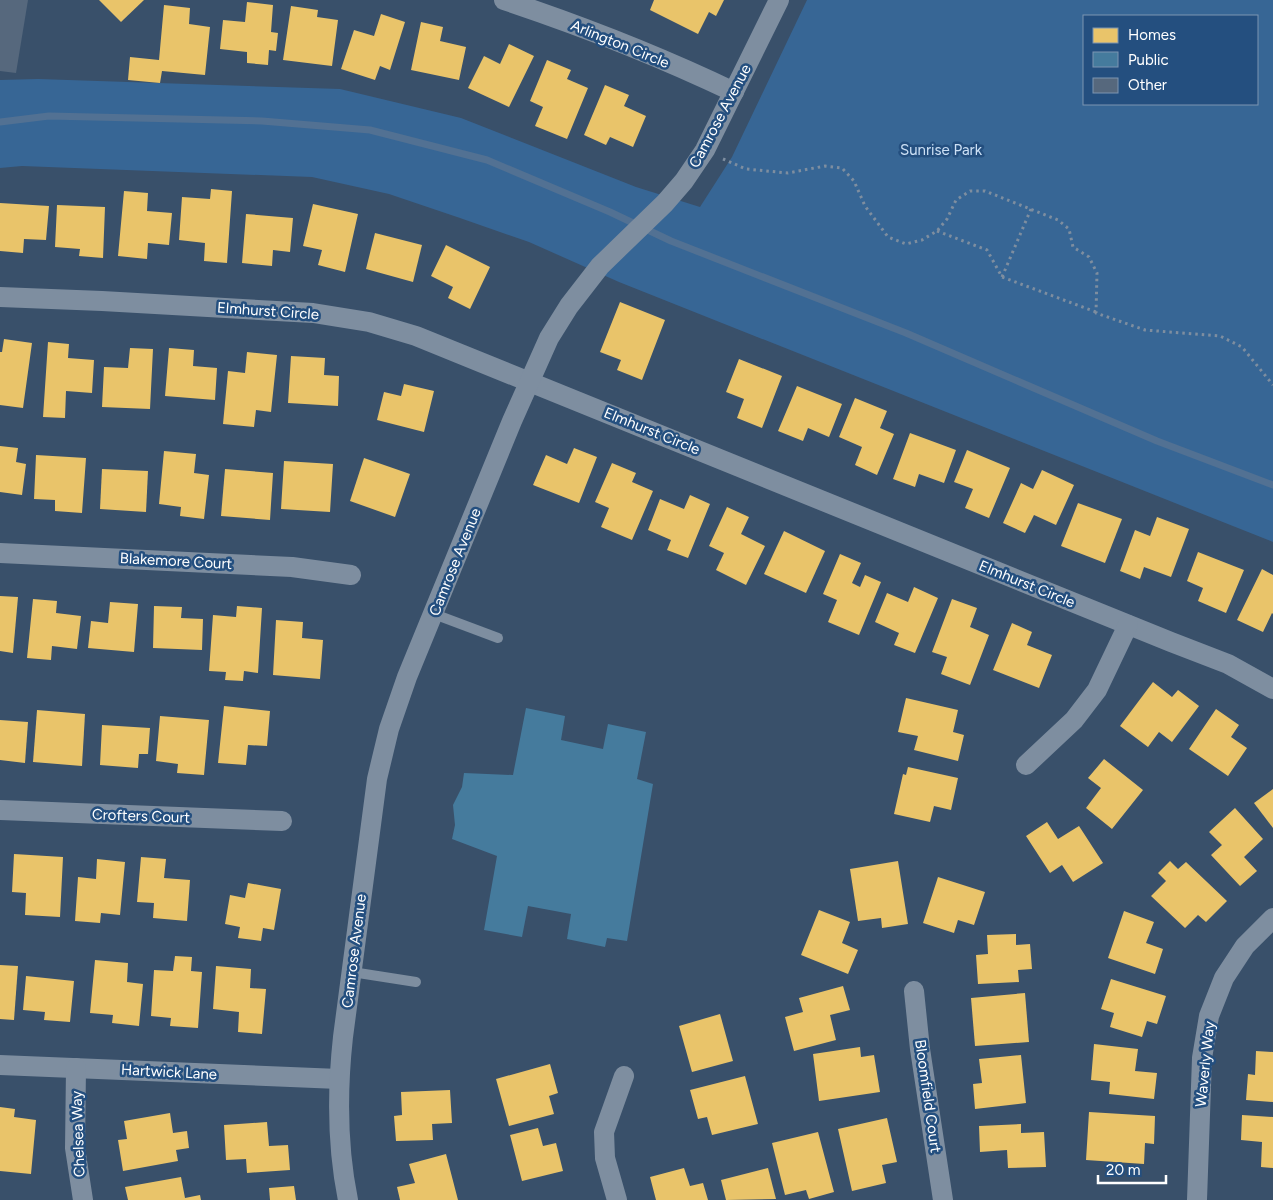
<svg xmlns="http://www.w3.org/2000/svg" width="1273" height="1200" viewBox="0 0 1273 1200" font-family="Figtree,sans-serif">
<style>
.green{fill:#376695;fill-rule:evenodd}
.homes{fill:#e9c46a}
.public{fill:#457b9d}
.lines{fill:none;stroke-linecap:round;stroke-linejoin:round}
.stream{stroke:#527193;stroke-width:7}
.building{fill:#56687d}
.path{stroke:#7e8ea0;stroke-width:3;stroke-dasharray:2.5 4;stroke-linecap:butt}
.lane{stroke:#7e8ea0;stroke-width:10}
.street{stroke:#7e8ea0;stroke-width:20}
.labels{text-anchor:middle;stroke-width:5;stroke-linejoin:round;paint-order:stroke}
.street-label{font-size:15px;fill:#fff;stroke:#244f7f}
.park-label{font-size:15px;fill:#cce0f5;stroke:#244f7f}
</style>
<rect width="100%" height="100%" fill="#39506a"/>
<path class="green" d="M807,0H1273V542L619,282L529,242L460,218L389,194L312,177L22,166L0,168V80L38,79L340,89L461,118L636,187L700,207L732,157ZM1084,16H1257V104H1084Z"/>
<g class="homes">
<path d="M99,0H144L121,22Z"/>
<path d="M654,0H724L716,16L709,12L698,34L650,10Z"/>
<path d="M247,2L273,5L271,32L278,33L276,51L269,50L268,65L247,63V52L220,49L223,20L245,22Z"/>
<path d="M164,5L190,8L189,24L210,27L205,75L162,71L160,83L128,80L130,57L159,60Z"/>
<path d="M291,6L318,10L317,17L338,20L332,66L283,60Z"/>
<path d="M381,14L405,22L390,70L380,66L375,80L341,69L354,30L374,36Z"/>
<path d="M421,22L443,27L440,41L466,47L459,80L411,70Z"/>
<path d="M509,44L534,56L509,107L468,88L484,56L500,64Z"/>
<path d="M547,60L571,70L567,79L588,88L567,139L535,126L543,107L530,101Z"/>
<path d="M605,85L629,95L624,106L646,116L633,147L610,137L606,145L584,135Z"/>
<path d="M211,189L232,191L227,263L204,261L205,243L179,240L182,197L210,199Z"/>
<path d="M124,191L148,193L147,211L172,213L169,245L148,243L147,259L118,256Z"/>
<path d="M0,203L49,206L46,240L24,239L23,253L0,251Z"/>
<path d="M313,204L358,214L345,272L318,265L322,250L303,246Z"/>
<path d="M57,205L105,207L103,258L79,256L80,249L55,247Z"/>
<path d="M246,214L293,218L290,252L273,250L272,266L242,263Z"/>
<path d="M375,233L422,245L413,282L366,269Z"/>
<path d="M446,245L490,267L470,309L448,298L453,287L431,276Z"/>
<path d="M620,302L665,320L642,380L617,370L621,360L600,352Z"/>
<path d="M4,339L32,343L23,408L0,405V352H2Z"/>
<path d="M48,342L69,344L68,358L94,360L92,393L66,391L65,418L43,417Z"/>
<path d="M130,348L153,349L150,409L102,407L104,367L128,368Z"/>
<path d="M169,348L194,350L193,366L217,368L215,400L165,396Z"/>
<path d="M247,352L277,355L271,412L256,410L254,427L223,424L228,371L245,373Z"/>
<path d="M291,356L325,358L324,375L339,376L338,406L288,403Z"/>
<path d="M739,359L782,376L762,428L737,418L744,399L726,392Z"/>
<path d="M404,384L434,391L424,432L377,420L384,392L401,396Z"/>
<path d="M797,386L842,404L829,437L808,428L803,441L778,431Z"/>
<path d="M855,398L887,411L880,428L894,434L877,475L855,465L862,447L839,437Z"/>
<path d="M910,433L956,450L944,483L919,474L915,487L893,479Z"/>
<path d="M0,446L18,448L16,462L26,464L22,495L0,492Z"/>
<path d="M574,448L597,457L579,503L533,485L546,455L567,464Z"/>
<path d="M967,450L1010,468L989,518L965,508L973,489L954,482Z"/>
<path d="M164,451L196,454L194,473L209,475L204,519L180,516L181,507L159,504Z"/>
<path d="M36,455L86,458L82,513L55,511V500L34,499Z"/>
<path d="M364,458L410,474L395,517L350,501Z"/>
<path d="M284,461L333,464L330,512L281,509Z"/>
<path d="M612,463L636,473L632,482L653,491L632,540L601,527L609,508L595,502Z"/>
<path d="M102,469L148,471L146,512L100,509Z"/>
<path d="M225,469L273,473L270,520L221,516Z"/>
<path d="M1042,470L1074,485L1056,525L1034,515L1025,533L1003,523L1021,483L1033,489Z"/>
<path d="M690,495L710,504L688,558L667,550L671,540L648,530L660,499L684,509Z"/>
<path d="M1078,503L1122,519L1105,563L1061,546Z"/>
<path d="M727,507L749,517L741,534L765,546L746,585L716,570L724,553L709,546Z"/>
<path d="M1157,517L1189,529L1171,577L1144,567L1140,579L1120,571L1135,530L1150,536Z"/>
<path d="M784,531L825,551L806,593L764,574Z"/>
<path d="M1198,552L1244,570L1226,613L1198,601L1203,588L1187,581Z"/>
<path d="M840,554L861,563L852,583L860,587L865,575L881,582L859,635L828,622L837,600L823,594Z"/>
<path d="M1262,569L1273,575V614L1272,613L1263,632L1237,620Z"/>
<path d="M914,587L938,598L915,653L894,645L899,633L875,622L887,593L908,602Z"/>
<path d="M0,596L18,597L13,653L0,651Z"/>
<path d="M33,599L57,601L56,613L81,616L77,649L52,646L51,660L27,658Z"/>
<path d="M952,599L977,608L970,627L989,635L970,685L941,674L947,657L932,652Z"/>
<path d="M110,602L138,604L134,652L88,648L91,621L108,623Z"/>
<path d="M154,606L182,607L181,618L203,619L202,650L153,648Z"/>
<path d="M237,606L262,608L258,673L244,671L243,681L225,680L226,672L209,671L213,615L236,617Z"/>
<path d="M276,620L303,622L302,638L323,640L320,679L273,675Z"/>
<path d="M1012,623L1032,632L1027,645L1052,655L1039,688L993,670Z"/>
<path d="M1153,682L1172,697L1178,690L1199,706L1172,742L1159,732L1148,747L1120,726Z"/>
<path d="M906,698L958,710L953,732L964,735L958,761L914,750L918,736L898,732Z"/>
<path d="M224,706L270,711L267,746L248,745L246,765L218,763Z"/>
<path d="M1216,709L1239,725L1231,737L1247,748L1228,776L1189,749Z"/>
<path d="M37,710L85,714L82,766L33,762Z"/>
<path d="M160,716L209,720L204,775L177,773L178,764L156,761Z"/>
<path d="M0,720L28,722L25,763L0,760Z"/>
<path d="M102,725L150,728L148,754H139L138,768L100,765Z"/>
<path d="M1104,759L1143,790L1112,829L1086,808L1101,788L1088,778Z"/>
<path d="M908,767L958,778L951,810L934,806L930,822L894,814L903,774L906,775Z"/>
<path d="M1273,789V828L1254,803Z"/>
<path d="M1235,808L1263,839L1244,857L1257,871L1240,886L1211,855L1222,845L1209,832Z"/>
<path d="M1047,822L1058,839L1079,826L1103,863L1073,882L1062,865L1050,873L1026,836Z"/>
<path d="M14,854L63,857L60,917L25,915L26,893L12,892Z"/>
<path d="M141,857L166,859L164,878L190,880L187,921L153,918L154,903L137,902Z"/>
<path d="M97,859L125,862L120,915L101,913L100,923L75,921L78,877L96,879Z"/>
<path d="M898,861L908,924L882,928L881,918L858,921L850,869Z"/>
<path d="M1170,861L1178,869L1186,862L1227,901L1206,922L1198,915L1185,928L1151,896L1166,881L1158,873Z"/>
<path d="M938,877L985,892L974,925L958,920L954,933L923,923Z"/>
<path d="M248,883L281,889L274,930L263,928L261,941L238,938L240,927L225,924L230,895L245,898Z"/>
<path d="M819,910L850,922L842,943L858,950L848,974L801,955Z"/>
<path d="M1124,911L1154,922L1146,943L1163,949L1155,974L1108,958Z"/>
<path d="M1016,934V945L1030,944L1032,969L1018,970L1019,982L978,984L976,955L988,954L987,935Z"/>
<path d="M175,956L192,957L191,971L202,972L198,1028L170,1026L171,1018L151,1016L154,970L173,971Z"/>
<path d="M95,960L128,963L127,982L143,984L139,1026L112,1023L113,1015L90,1013Z"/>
<path d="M0,965L18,966L14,1020L0,1019Z"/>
<path d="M216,966L251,969L250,988L266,989L262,1034L238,1032L239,1012L213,1009Z"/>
<path d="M26,976L74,981L70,1022L44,1020L45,1012L23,1010Z"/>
<path d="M1111,979L1166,996L1157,1024L1147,1021L1142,1037L1110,1027L1114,1013L1101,1009Z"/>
<path d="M843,986L850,1010L830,1015L836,1040L794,1051L785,1017L803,1012L799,998Z"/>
<path d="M1025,993L1029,1042L975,1046L971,998Z"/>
<path d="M720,1014L733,1061L692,1072L679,1026Z"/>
<path d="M1094,1044L1138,1049L1135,1071L1157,1073L1154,1099L1109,1094L1110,1082L1091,1080Z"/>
<path d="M860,1047L861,1057L874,1055L880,1092L819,1101L813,1054Z"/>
<path d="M1256,1051L1273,1052V1102L1246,1100L1248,1074L1255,1075Z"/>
<path d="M1021,1055L1026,1103L975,1109L973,1084L982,1083L979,1059Z"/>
<path d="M550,1064L558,1093L549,1096L554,1114L509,1126L496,1079Z"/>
<path d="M745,1076L758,1124L712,1135L707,1117L698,1119L690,1090Z"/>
<path d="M450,1090L452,1123L432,1124L433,1140L396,1141L394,1116L402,1115L401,1092Z"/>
<path d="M0,1107L15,1109L14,1117L36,1120L31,1174L0,1171Z"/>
<path d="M1089,1112L1155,1116L1154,1144L1145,1143L1144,1164L1086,1160Z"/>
<path d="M170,1113L173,1133L187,1131L189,1148L176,1150L178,1161L123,1171L118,1140L127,1139L124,1121Z"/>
<path d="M1242,1115L1273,1117V1168L1261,1167L1262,1142L1241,1140Z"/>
<path d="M887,1118L897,1162L882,1165L886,1183L852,1191L838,1129Z"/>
<path d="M267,1122L269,1146L288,1145L290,1170L247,1173L246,1159L226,1160L224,1125Z"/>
<path d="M1021,1124V1133L1044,1132L1046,1167L1008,1168L1007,1150L980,1152L979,1126Z"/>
<path d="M538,1128L543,1146L556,1143L563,1171L522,1181L510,1135Z"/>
<path d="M818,1132L834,1192L809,1199L806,1190L785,1195L772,1143Z"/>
<path d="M446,1154L458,1200H400L397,1187L415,1183L409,1164Z"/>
<path d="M684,1168L690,1186L703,1183L708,1200H656L650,1177Z"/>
<path d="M768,1168L776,1199L726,1200L721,1180Z"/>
<path d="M181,1177L185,1198L200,1195L201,1200H128L125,1187Z"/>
<path d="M294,1186L296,1200H270L269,1188Z"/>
</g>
<path class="public" d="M526,708L565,716L561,740L603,749L608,724L646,732L637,779L653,784L627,941L607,938L605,947L567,939L571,914L528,906L522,937L484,930L497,856L452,839L455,825L453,805L462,787L464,773L513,775Z"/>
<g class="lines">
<path class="stream" d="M0,122L49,116L262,121L370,130L487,160L610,212L671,241L906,333L1157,441L1273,485"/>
</g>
<path class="building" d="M0,0H28L16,73L0,71Z"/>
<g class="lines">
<g class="path">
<path d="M723,159L746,169L788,173L825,166L842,168L854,181L865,206L888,237L906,244L922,240L937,231L947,219L956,200L970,191H985L1058,220L1069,229L1073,247L1089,257L1097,273L1096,313L1145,330L1220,336L1242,347L1273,385"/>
<path d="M937,231L987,250L1002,277L1096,312"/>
<path d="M1002,277L1031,209"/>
</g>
<g class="lane">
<path d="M434,614L498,638"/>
<path d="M352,972L416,982"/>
</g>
<g class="street">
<path d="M504,0C582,26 661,57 734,92"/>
<path d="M0,297L102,301L313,313L369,322L416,336L1171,642L1228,664L1273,689"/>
<path d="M0,553L292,567L351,575"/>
<path d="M1026,765L1074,720L1097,690L1128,625"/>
<path d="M0,810L282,821"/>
<path d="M914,991L920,1049L943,1200"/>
<path d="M0,1065L339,1079"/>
<path d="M76,1068L75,1148L83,1200"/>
<path d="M348,1200C337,1146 337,1092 343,1037L377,779L389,729L407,677L512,421L549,338L569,306L600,266L665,203L684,181L705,150L779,0"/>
<path d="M617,1200L605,1158L604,1132L624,1076"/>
<path d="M1197,1200L1202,1058L1209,1016L1224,978L1245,946L1273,918"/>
</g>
</g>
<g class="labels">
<g class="street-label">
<text transform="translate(620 44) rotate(22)" y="5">Arlington Circle</text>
<text transform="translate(720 116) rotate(-62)" y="5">Camrose Avenue</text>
<text transform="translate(268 311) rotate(4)" y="5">Elmhurst Circle</text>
<text transform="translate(652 431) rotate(22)" y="5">Elmhurst Circle</text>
<text transform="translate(176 561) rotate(3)" y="5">Blakemore Court</text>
<text transform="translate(455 562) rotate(-68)" y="5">Camrose Avenue</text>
<text transform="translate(1027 584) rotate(22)" y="5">Elmhurst Circle</text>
<text transform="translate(141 816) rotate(2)" y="5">Crofters Court</text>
<text transform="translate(354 951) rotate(-83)" y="5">Camrose Avenue</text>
<text transform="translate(1205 1064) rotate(-84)" y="5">Waverly Way</text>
<text transform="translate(169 1072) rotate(3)" y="5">Hartwick Lane</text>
<text transform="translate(928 1096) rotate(82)" y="5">Bloomfield Court</text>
<text transform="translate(78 1134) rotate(-92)" y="5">Chelsea Way</text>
</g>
<g class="park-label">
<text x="941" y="155">Sunrise Park</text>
</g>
</g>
<rect x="1083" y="15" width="175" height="90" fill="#244f7f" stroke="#7c95b2"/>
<rect x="1093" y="28" width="25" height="15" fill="#e9c46a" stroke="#7c95b2"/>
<text x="1128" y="40" font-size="15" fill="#ffffff">Homes</text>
<rect x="1093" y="52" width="25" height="15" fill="#457b9d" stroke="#7c95b2"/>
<text x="1128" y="65" font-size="15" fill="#ffffff">Public</text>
<rect x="1093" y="78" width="25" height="15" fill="#56687d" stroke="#7c95b2"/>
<text x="1128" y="90" font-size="15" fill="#ffffff">Other</text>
<path d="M1098 1175v8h68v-8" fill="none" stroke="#ffffff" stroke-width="2.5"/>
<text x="1106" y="1175" font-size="15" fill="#ffffff" stroke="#244f7f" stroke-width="4" paint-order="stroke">20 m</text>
</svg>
